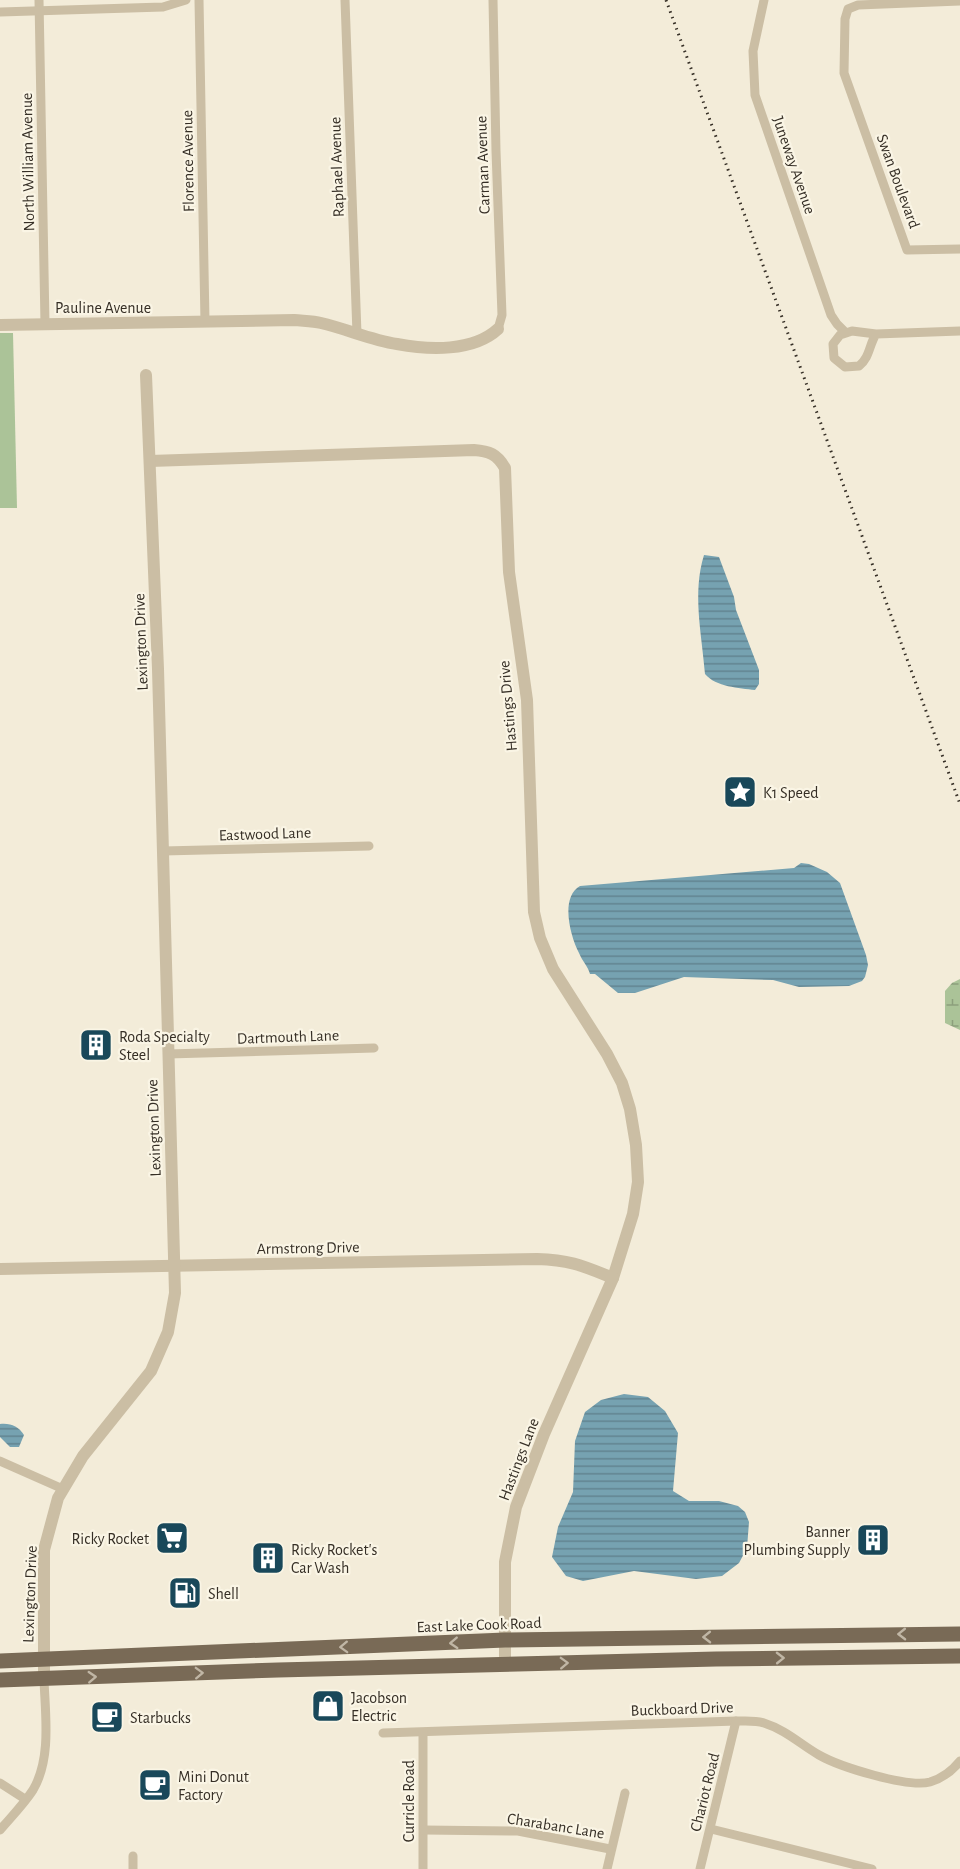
<svg xmlns="http://www.w3.org/2000/svg" width="960" height="1869" viewBox="0 0 960 1869" font-family="'Alegreya Sans',sans-serif">
<style>
.green{fill:#abc398}
.wetland{fill:url(#wetland-marsh)}
.water{fill:url(#water-rules)}
.lines{fill:none;stroke-linecap:round;stroke-linejoin:round}
.minor{stroke:#cbbea4;stroke-width:9}
.tertiary{stroke:#cbbea4;stroke-width:12}
.primary{stroke:#796a56;stroke-width:15}
.rail{stroke:#362f26;stroke-width:3;stroke-dasharray:1.5 4.5;stroke-linecap:butt}
.oneway{stroke:#c0b6a5}
.labels{text-anchor:middle;stroke-width:4.5;stroke-linejoin:round;paint-order:stroke}
.street-label{font-size:16px;fill:#362f26;stroke:#faf5e5}
.poi-label{font-size:16px;fill:#362f26;stroke:#faf5e5;text-anchor:start}
</style>
<defs>
<pattern id="wetland-marsh" width="20" height="14" patternUnits="userSpaceOnUse" patternTransform="scale(1.5)"><rect width="20" height="14" fill="#abc398"/><path d="M1 5h8M5 5V1M11 12h8M15 12V8" fill="none" stroke="#8c9f7c"/></pattern>
<pattern id="water-rules" width="6" height="5" patternUnits="userSpaceOnUse" patternTransform="scale(1.5)"><rect width="6" height="5" fill="#76a2b1"/><path d="M0 2.5h6" fill="none" stroke="#628490"/></pattern>
</defs>
<rect width="100%" height="100%" fill="#f3ecd9"/>
<path class="green" d="M0,333H13L17,508H0Z"/>
<path class="wetland" d="M960,979V1030L945,1023V991L952,983Z"/>
<g class="water">
<path d="M704,555L719,557L734,597L736,610L759,670V684L755,690C739,688 716,687 705,674C702,635 692,593 704,555Z"/>
<path d="M801,863L809,864L827,872L840,883L866,955L868,965L865,977L862,981L849,986L799,987L773,980L684,977L635,993H618L595,974H590C588,966 582,961 579,953C570,936 560,897 580,886L794,868Z"/>
<path d="M624,1394L648,1397L665,1411L678,1433L673,1491L689,1501H719L738,1506L745,1512L749,1522L747,1548L739,1563L722,1576L696,1579L634,1571L583,1581L566,1576L552,1557L558,1527L573,1492L575,1441L585,1412L601,1400Z"/>
<path d="M0,1424C11,1423 18,1426 24,1435L19,1447H10L0,1437Z"/>
</g>
<g class="lines">
<g class="minor">
<path d="M39,0L45,324"/>
<path d="M199,0L205,322"/>
<path d="M345,0L357,334"/>
<path d="M493,0L496,151L502,315L498,329"/>
<path d="M764,0L753,51L755,95L831,315L837,324L845,332"/>
<path d="M960,1L858,5L848,9L845,19L844,73L907,250L960,249"/>
<path d="M0,12L163,7L186,0"/>
<path d="M876,334C869,345 870,357 859,366L845,367L834,358L833,344L840,335L852,331L876,334L960,331"/>
<path d="M163,851L369,846"/>
<path d="M168,1054L374,1048"/>
<path d="M0,1461L63,1489"/>
<path d="M383,1733L736,1721C745,1721 756,1720 764,1723C786,1730 800,1744 819,1755C840,1767 908,1788 930,1782C943,1778 952,1771 960,1761"/>
<path d="M423,1733V1869"/>
<path d="M0,1783L25,1799"/>
<path d="M711,1829L872,1869"/>
<path d="M0,1830C11,1817 24,1804 33,1790C52,1758 45,1713 44,1679"/>
<path d="M424,1830L518,1831L610,1849"/>
<path d="M133,1856V1869"/>
<path d="M607,1869L625,1793"/>
<path d="M700,1869L736,1721"/>
</g>
<g class="tertiary">
<path d="M0,325L294,320C303,321 313,321 321,323C347,329 371,340 397,344C429,350 473,352 498,329"/>
<path d="M150,461L474,450C489,451 497,454 505,468L509,572L527,700L534,912L540,938L553,969L607,1054L622,1083L630,1109L636,1145L638,1182L633,1214L613,1278L544,1434L516,1507L505,1562V1665"/>
<path d="M0,1269L537,1259C571,1260 583,1266 613,1278"/>
<path d="M44,1679V1550L58,1498L83,1456L151,1371L168,1332L175,1293L158,669L146,375"/>
</g>
<g class="primary">
<path d="M0,1661L505,1640L960,1634"/>
<path d="M0,1680L278,1670L716,1659L960,1656"/>
</g>
<path class="rail" d="M666,0L960,804"/>
</g>
<defs><path id="oneway-chevron" d="M-2-3.5L2.5 0L-2 3.5" fill="none" stroke-width="1.6" stroke-linecap="round" stroke-linejoin="round" transform="scale(1.5)"/></defs>
<g class="oneway">
<use href="#oneway-chevron" transform="translate(902 1634) rotate(179)"/>
<use href="#oneway-chevron" transform="translate(707 1637) rotate(179)"/>
<use href="#oneway-chevron" transform="translate(454 1643) rotate(177)"/>
<use href="#oneway-chevron" transform="translate(344 1647) rotate(178)"/>
<use href="#oneway-chevron" transform="translate(780 1658) rotate(-1)"/>
<use href="#oneway-chevron" transform="translate(564 1663) rotate(-2)"/>
<use href="#oneway-chevron" transform="translate(199 1673) rotate(-2)"/>
<use href="#oneway-chevron" transform="translate(92 1677) rotate(-3)"/>
</g>
<defs>
<g id="sight-square" transform="scale(1.725)"><rect x="-9" y="-9" width="18" height="18" rx="4" fill="#19485a" stroke="#faf5e5"/><path d="M0-6L1.8-2.2L6-1.7L2.9 1.2L3.7 5.4L0 3.3L-3.7 5.4L-2.9 1.2L-6-1.7L-1.8-2.2Z" fill="#fff"/></g>
<g id="building-square" transform="scale(1.725)"><rect x="-9" y="-9" width="18" height="18" rx="4" fill="#19485a" stroke="#faf5e5"/><path d="M-4-6H4V6H1V3H-1V6H-4ZM-2.5-4.3h1.7v1.8h-1.7ZM.8-4.3h1.7v1.8H.8ZM-2.5-1h1.7V.8h-1.7ZM.8-1h1.7V.8H.8Z" fill="#fff"/></g>
<g id="supermarket-square" transform="scale(1.725)"><rect x="-9" y="-9" width="18" height="18" rx="4" fill="#19485a" stroke="#faf5e5"/><path d="M-6-5.5h2.5l.6 2H6L4.5 2H-2.5L-4.4-4H-6ZM-1.5 3.2a1.3 1.3 0 1 0 .1 0ZM3 3.2a1.3 1.3 0 1 0 .1 0Z" fill="#fff"/></g>
<g id="fuel-square" transform="scale(1.725)"><rect x="-9" y="-9" width="18" height="18" rx="4" fill="#19485a" stroke="#faf5e5"/><path d="M-5.5-6h7V0h2V4h1.3V-2.5L3-4.5l.8-.8L6-3V5H2.5V1h-1V6h-7ZM-4.2-4.7v3.2H.2V-4.7Z" fill="#fff"/></g>
<g id="shop-square" transform="scale(1.725)"><rect x="-9" y="-9" width="18" height="18" rx="4" fill="#19485a" stroke="#faf5e5"/><path d="M-5-2.5h2.3a2.7 3.5 0 0 1 5.4 0H5L5.5 6h-11ZM-1.5-2.5h3a1.5 2.3 0 0 0-3 0Z" fill="#fff"/></g>
<g id="cafe-square" transform="scale(1.725)"><rect x="-9" y="-9" width="18" height="18" rx="4" fill="#19485a" stroke="#faf5e5"/><path d="M-5.5-4.5H6V0H3Q3 3.5 0 3.5H-2.5Q-5.5 3.5-5.5 0ZM3-3.2v2h1.7v-2ZM-6 4.5H4V6H-6Z" fill="#fff"/></g>
</defs>
<g fill-rule="evenodd">
<use href="#sight-square" x="740" y="792"/>
<use href="#building-square" x="96" y="1045"/>
<use href="#supermarket-square" x="172" y="1538"/>
<use href="#building-square" x="873" y="1540"/>
<use href="#building-square" x="268" y="1558"/>
<use href="#fuel-square" x="185" y="1593"/>
<use href="#shop-square" x="328" y="1706"/>
<use href="#cafe-square" x="107" y="1717"/>
<use href="#cafe-square" x="155" y="1785"/>
</g>
<g class="labels">
<g class="street-label">
<text transform="translate(187 161) rotate(-91)" y="6">Florence Avenue</text>
<text transform="translate(27 162) rotate(-91)" y="6">North William Avenue</text>
<text transform="translate(482 165) rotate(-92)" y="6">Carman Avenue</text>
<text transform="translate(795 165) rotate(71)" y="6">Juneway Avenue</text>
<text transform="translate(336 167) rotate(-92)" y="6">Raphael Avenue</text>
<text transform="translate(899 181) rotate(70)" y="6">Swan Boulevard</text>
<text x="103" y="313">Pauline Avenue</text>
<text transform="translate(140 642) rotate(-92)" y="6">Lexington Drive</text>
<text transform="translate(507 706) rotate(-95)" y="6">Hastings Drive</text>
<text transform="translate(265 833) rotate(-2)" y="6">Eastwood Lane</text>
<text transform="translate(288 1036) rotate(-2)" y="6">Dartmouth Lane</text>
<text transform="translate(153 1128) rotate(-92)" y="6">Lexington Drive</text>
<text transform="translate(308 1247) rotate(-1)" y="6">Armstrong Drive</text>
<text transform="translate(518 1459) rotate(-69)" y="6">Hastings Lane</text>
<text transform="translate(29 1594) rotate(-88)" y="6">Lexington Drive</text>
<text transform="translate(479 1624) rotate(-2)" y="6">East Lake Cook Road</text>
<text transform="translate(682 1708) rotate(-2)" y="6">Buckboard Drive</text>
<text transform="translate(704 1792) rotate(-76)" y="6">Chariot Road</text>
<text transform="translate(408 1801) rotate(-90)" y="6">Curricle Road</text>
<text transform="translate(556 1825) rotate(9)" y="6">Charabanc Lane</text>
</g>
<g class="poi-label">
<text x="763" y="798">K1 Speed</text>
<text x="119" y="1042">Roda Specialty<tspan x="119" dy="18">Steel</tspan></text>
<text x="850" y="1537" text-anchor="end">Banner<tspan x="850" dy="18">Plumbing Supply</tspan></text>
<text x="149" y="1544" text-anchor="end">Ricky Rocket</text>
<text x="291" y="1555">Ricky Rocket's<tspan x="291" dy="18">Car Wash</tspan></text>
<text x="208" y="1599">Shell</text>
<text x="351" y="1703">Jacobson<tspan x="351" dy="18">Electric</tspan></text>
<text x="130" y="1723">Starbucks</text>
<text x="178" y="1782">Mini Donut<tspan x="178" dy="18">Factory</tspan></text>
</g>
</g>
</svg>
